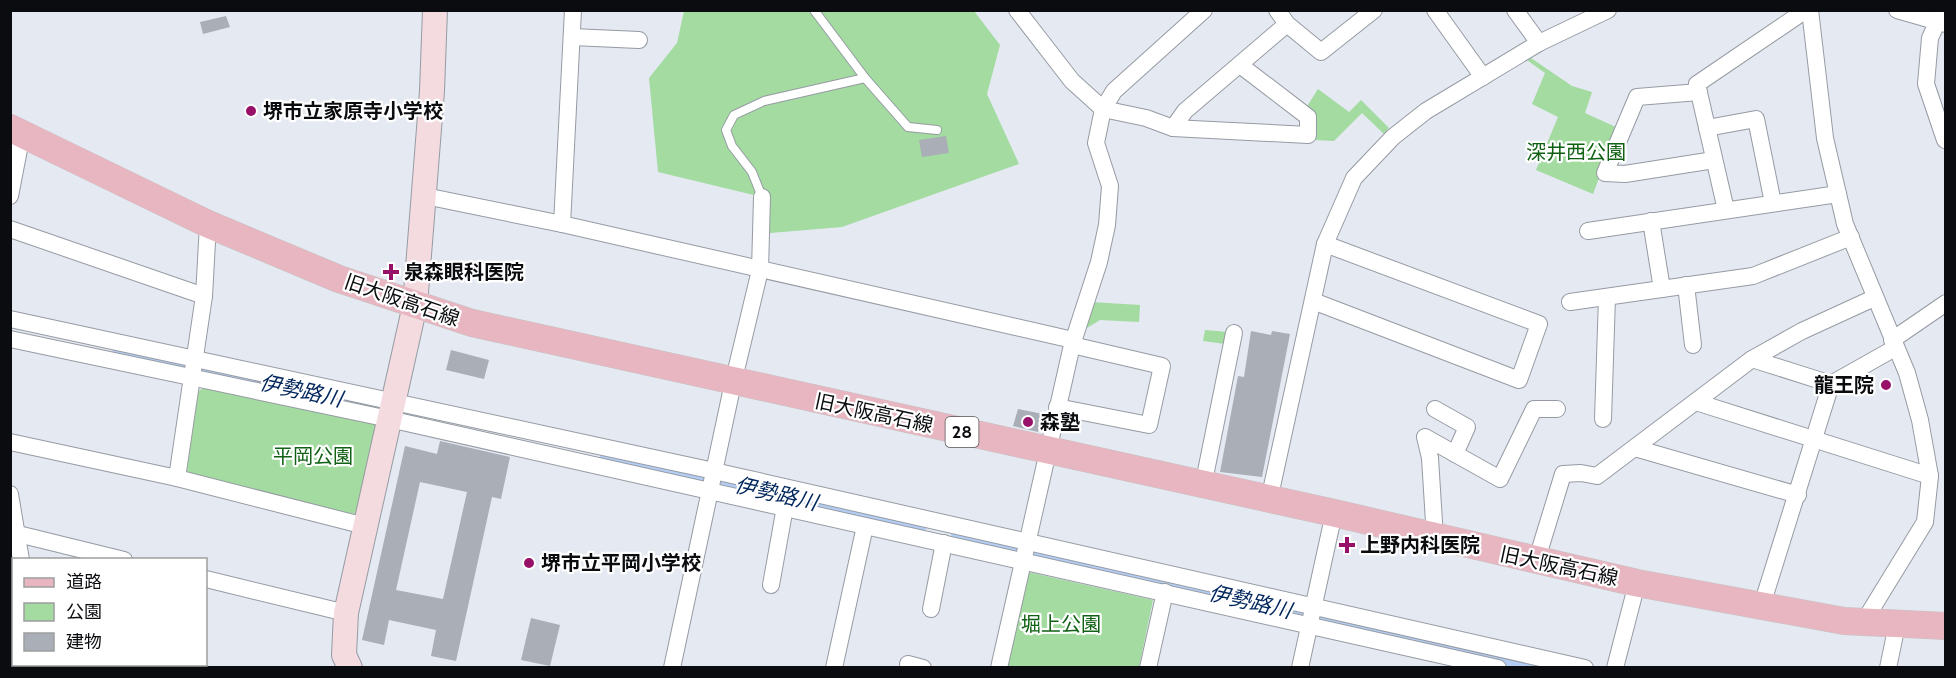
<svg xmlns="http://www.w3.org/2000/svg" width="1956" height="678" viewBox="0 0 1956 678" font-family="Cabin,'Noto Sans JP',sans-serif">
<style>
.green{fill:#a3dba0}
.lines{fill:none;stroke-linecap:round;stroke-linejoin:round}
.river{stroke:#b3cdf4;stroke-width:26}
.building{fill:#a9aeb7;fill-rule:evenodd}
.lane-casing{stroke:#969ba3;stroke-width:10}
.street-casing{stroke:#969ba3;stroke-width:18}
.secondary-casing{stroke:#969ba3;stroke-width:26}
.primary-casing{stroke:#c4c5c5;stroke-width:28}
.lane{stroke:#fff;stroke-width:8}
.street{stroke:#fff;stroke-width:16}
.secondary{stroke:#f3dbe0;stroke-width:24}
.primary{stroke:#e8b6c1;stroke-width:27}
.poi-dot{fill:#971168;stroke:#fff;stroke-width:2}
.labels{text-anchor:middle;stroke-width:4.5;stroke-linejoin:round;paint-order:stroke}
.shield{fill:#fff;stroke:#545557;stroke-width:1.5}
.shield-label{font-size:18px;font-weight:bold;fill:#0b0c0f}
.poi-label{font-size:20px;font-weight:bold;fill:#0b0c0f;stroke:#fff;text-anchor:start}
.park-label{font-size:20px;fill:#106114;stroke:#fff}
.street-label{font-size:20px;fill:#0b0c0f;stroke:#fff}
.water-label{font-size:21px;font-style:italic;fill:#01265c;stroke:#fff}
</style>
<rect width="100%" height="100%" fill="#e4e9f2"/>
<g class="green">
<path d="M684,11H974L1000,45L987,94L1019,164L842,227L770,233L762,197L658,172L649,78L677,43Z"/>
<path d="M1528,56L1572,86L1592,92L1585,113L1618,128L1593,194L1536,170L1558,117L1532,104L1545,73L1524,58Z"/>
<path d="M1318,89L1349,112L1361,100L1389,128L1384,134L1362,113L1334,141L1314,140L1306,108Z"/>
<path d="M1091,302L1140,305L1139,322L1100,320L1082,331Z"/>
<path d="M1205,330L1228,332L1225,344L1203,341Z"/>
<path d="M207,386L376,421L378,427L359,511L354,514L191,476L187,472L197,392Z"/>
<path d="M1028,572L1153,600L1139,667L1007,668Z"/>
</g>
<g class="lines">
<g class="river">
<path d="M125,355L407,413"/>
<path d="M613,457L914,524"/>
<path d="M964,536L1540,668"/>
</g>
</g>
<g class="building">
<path d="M226,16L230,27L203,34L200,22Z"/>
<path d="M946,136L949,153L922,157L919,140Z"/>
<path d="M1251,331L1271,335L1272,331L1290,334L1262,477L1220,472L1238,376L1244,377Z"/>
<path d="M451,350L489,360L484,379L446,370Z"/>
<path d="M1018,409L1043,414L1038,432L1013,426Z"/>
<path d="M440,441L510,457L501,499L492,497L456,661L431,656L436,630L389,620L384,645L362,640L405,446L437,454ZM420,482L467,492L443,599L396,590Z"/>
<path d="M531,618L560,625L550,666L521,660Z"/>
</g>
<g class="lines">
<g class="lane-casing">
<g id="lane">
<path d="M814,10L865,78L908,127L937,130"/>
<path d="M762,197L752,172L732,146L726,130L734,115L764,101L865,78"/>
</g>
</g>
<g class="street-casing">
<g id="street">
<path d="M1017,10L1072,81L1103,109L1146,118L1173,128L1308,135V117L1240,65"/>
<path d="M1277,10L1287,24L1321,52L1374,10"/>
<path d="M1435,10L1483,77"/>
<path d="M1515,10L1539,43"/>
<path d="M1810,10L1825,138L1845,224L1907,373L1920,420L1930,476L1925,522L1863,623"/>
<path d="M1897,10L1946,24"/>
<path d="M1943,10L1930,38L1926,84L1945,140"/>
<path d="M572,37L639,40"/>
<path d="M1699,92L1637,97L1605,173L1625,174L1714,160"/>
<path d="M1173,128L1185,111L1287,24"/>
<path d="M1707,128L1756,119L1773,203"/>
<path d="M10,196L22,134"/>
<path d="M425,196L562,224L1073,340"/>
<path d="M1726,210L1697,84L1806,10"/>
<path d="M1651,221L1662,289"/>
<path d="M562,224L573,10"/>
<path d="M10,229L204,296"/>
<path d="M1588,231L1838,194"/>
<path d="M1686,285L1693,345"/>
<path d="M1313,301L1519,380L1539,324L1325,244"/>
<path d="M1570,302L1753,276L1851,237"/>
<path d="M10,319L714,471L1585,668"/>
<path d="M10,339L389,419L1498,668"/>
<path d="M1892,340L1946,303"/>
<path d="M1752,359L1831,384"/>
<path d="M1696,402L1930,476"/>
<path d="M1057,407L1149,425L1162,366L1072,345"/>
<path d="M1435,409L1467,427L1455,454"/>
<path d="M1603,419L1607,297"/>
<path d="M10,442L177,478L365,526"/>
<path d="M1635,448L1798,495"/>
<path d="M177,478L204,296L208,224"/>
<path d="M1203,486L1234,333"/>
<path d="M10,494L21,560"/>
<path d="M1269,500L1325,244L1354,178L1393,137L1426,111L1539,43L1608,10"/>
<path d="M18,534L124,560"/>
<path d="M1435,538L1430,458L1425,437L1500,479L1534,409H1557"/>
<path d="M1536,562L1563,474L1581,473L1597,476L1752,359L1802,331L1874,298"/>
<path d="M206,579L346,613"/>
<path d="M771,585L785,507"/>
<path d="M1761,608L1831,384L1895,348"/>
<path d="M931,609L944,543"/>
<path d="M10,634H14"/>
<path d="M47,664L49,668"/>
<path d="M908,664L923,668"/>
<path d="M117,668L118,664"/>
<path d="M672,668L733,383L760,270L762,197"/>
<path d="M834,668L865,526"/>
<path d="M999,668L1072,345L1099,262L1107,225L1110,186L1096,143L1103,109L1114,91L1204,10"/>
<path d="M1148,668L1165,592"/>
<path d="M1300,668L1334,513"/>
<path d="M1615,668L1637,583"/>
<path d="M1888,668L1897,625"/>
</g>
</g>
<g class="secondary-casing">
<path id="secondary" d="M350,668L344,655L346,613L415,305L432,91L435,10"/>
</g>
<g class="primary-casing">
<path id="primary" d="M10,128L208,224L339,279L472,323L1334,513L1637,583L1844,621L1946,626"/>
</g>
<use href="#lane" class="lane"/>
<use href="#street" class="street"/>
<use href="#secondary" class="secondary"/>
<use href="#primary" class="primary"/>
</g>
<g class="poi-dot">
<circle cx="251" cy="111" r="6"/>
<path d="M388 263h6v6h6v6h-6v6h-6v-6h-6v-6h6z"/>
<circle cx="1886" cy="385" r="6"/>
<circle cx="1028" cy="422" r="6"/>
<path d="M1344 536h6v6h6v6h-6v6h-6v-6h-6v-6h6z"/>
<circle cx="529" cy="563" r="6"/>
</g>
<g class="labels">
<rect class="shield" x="945.5" y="417" width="33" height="30" rx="4.5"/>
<g class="shield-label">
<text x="962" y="438">28</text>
</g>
<g class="poi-label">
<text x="263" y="118">堺市立家原寺小学校</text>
<text x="404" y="279">泉森眼科医院</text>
<text x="1874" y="392" text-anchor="end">龍王院</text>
<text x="1040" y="429">森塾</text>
<text x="1360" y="552">上野内科医院</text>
<text x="541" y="570">堺市立平岡小学校</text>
</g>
<g class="park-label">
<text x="1576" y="159">深井西公園</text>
<text x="313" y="463">平岡公園</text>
<text x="1061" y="631">堀上公園</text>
</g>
<g class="street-label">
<text transform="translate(402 300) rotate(19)" y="7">旧大阪高石線</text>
<text transform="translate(874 413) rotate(12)" y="7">旧大阪高石線</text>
<text transform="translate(1559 566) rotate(12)" y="7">旧大阪高石線</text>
</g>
<g class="water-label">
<text transform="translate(301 391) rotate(12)" y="7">伊勢路川</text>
<text transform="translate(776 494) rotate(13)" y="7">伊勢路川</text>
<text transform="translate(1250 602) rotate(13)" y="7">伊勢路川</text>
</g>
</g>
<rect width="1956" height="678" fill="none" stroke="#0b0c0f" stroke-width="24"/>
<rect x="12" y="558" width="195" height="108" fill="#ffffff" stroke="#9d9e9f" stroke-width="1.5"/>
<rect x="24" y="578" width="30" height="9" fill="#e8b6c1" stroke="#9d9e9f" stroke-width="1.5"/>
<text x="66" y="588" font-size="18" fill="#0b0c0f">道路</text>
<rect x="24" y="603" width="30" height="18" fill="#a3dba0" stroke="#9d9e9f" stroke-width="1.5"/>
<text x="66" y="618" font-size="18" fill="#0b0c0f">公園</text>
<rect x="24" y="633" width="30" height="18" fill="#a9aeb7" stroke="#9d9e9f" stroke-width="1.5"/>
<text x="66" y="648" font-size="18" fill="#0b0c0f">建物</text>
</svg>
